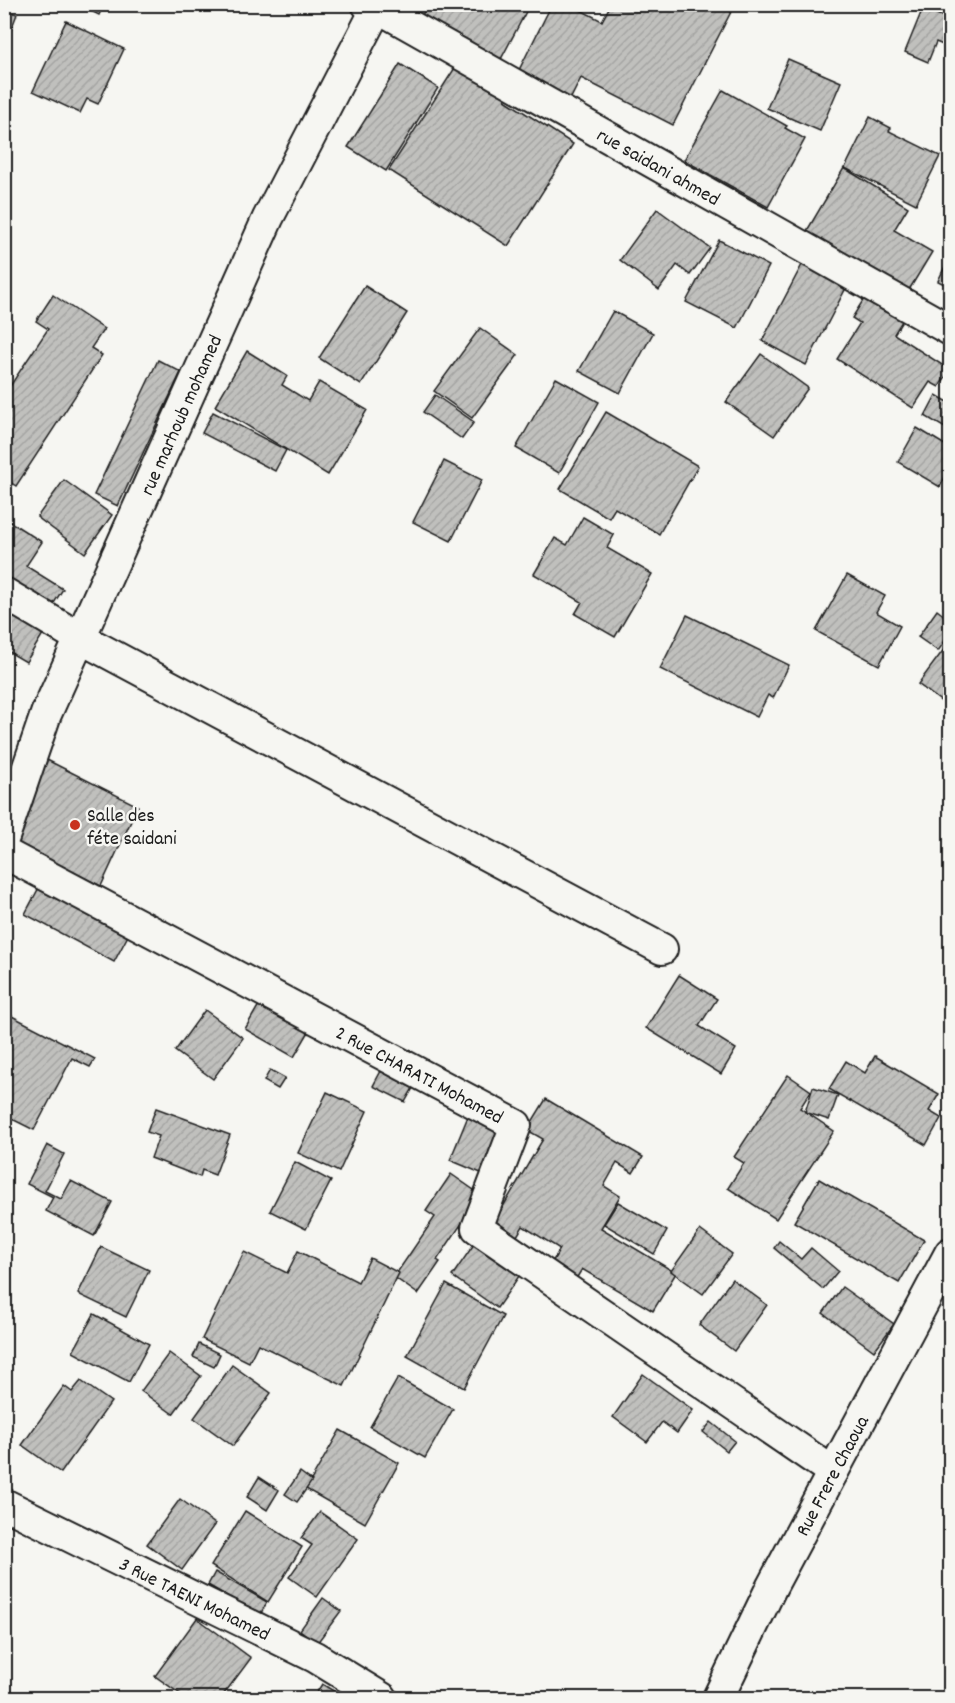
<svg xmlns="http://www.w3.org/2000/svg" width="955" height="1703" viewBox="0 0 955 1703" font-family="Dekko,sans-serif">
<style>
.building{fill:url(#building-hatch);stroke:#1c1c1c;stroke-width:1.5}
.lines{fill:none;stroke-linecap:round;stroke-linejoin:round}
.minor-casing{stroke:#1c1c1c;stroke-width:34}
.minor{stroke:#f6f6f2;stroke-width:30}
.poi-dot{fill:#c8321e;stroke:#f6f6f2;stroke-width:2}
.labels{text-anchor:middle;stroke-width:5;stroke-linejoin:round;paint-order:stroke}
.street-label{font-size:20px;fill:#1c1c1c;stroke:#f6f6f2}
.poi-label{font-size:20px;fill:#1c1c1c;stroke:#f6f6f2;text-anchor:start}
</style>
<defs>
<pattern id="building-hatch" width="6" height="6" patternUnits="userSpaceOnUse" patternTransform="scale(1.5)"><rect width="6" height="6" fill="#c0c0bd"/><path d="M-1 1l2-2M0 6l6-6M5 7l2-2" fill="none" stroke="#a4a4a2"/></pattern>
</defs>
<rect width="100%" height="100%" fill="#f6f6f2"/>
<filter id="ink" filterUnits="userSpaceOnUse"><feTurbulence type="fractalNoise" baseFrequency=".0167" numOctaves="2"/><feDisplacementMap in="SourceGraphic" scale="12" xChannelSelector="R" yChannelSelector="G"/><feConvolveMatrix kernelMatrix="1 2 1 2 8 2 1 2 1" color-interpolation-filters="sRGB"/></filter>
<g filter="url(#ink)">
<g class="building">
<path d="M77,4H104L99,15Z"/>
<path d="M428,4H530L500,61L420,19Z"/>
<path d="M552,4H569L602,21L611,4H735L673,125L581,78L565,110L513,82Z"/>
<path d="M923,8L948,19L950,12V48L936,42L928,62L905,52Z"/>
<path d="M4,10L17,14L4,48Z"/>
<path d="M66,21L124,49L98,104L87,99L80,113L33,91Z"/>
<path d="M788,59L841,82L820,131L767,108Z"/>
<path d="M460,60L510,92L505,100L573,144L508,246L389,170Z"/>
<path d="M400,64L438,88L386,171L348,147Z"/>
<path d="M723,90L787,126L785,128L805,139L768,207L684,160Z"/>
<path d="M870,117L891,128L889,131L940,156L916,204L845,168Z"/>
<path d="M844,168L908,207L894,230L932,252L906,295L805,234Z"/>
<path d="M657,209L710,248L690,275L677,265L659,290L620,260Z"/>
<path d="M719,240L769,266L737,328L686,302Z"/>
<path d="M950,256V287L938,281Z"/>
<path d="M804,261L848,284L806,365L762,341Z"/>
<path d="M365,286L407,313L361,385L319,358Z"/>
<path d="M867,294L904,318L894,334L950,370L939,387L930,382L913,408L837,359L860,323L852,318Z"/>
<path d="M53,295L104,329L91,348L102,355L16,486L4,478V395L48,329L36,321Z"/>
<path d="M613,311L653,333L620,393L579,371Z"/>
<path d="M480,328L518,355L472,418L434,391Z"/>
<path d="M247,351L287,376L282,385L308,401L319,382L367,410L328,475L215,406Z"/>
<path d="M761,354L808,388L774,436L726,402Z"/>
<path d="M158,360L181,372L118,506L94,495Z"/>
<path d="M556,378L599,402L559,473L516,448Z"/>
<path d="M435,395L474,422L462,439L423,412Z"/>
<path d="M936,395L950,403V431L925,416Z"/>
<path d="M213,412L286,450L275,471L202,433Z"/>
<path d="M606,412L698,466L659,534L615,508L609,518L560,489Z"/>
<path d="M917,428L950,448V468L940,487L898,462Z"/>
<path d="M444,461L482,480L451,541L413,522Z"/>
<path d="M64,480L112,515L85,553L37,517Z"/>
<path d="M583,517L614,535L607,548L652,574L615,637L575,614L582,602L534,574L555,538L567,545Z"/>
<path d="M4,518L42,542L26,566L63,589L49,611L4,582Z"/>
<path d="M847,575L885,596L876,612L900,626L879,665L816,631Z"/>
<path d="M4,603L46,629L26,662L4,649Z"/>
<path d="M937,610L950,620V634L938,651L918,637Z"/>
<path d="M687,615L789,665L773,698L768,695L757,717L660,669Z"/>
<path d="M948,644L950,646V708L918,684Z"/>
<path d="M47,760L138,806L101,886L12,843Z"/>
<path d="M52,863L141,911L114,962L25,914Z"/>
<path d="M679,975L717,999L699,1026L736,1049L721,1074L646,1028Z"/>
<path d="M271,984L320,1013L294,1057L245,1029Z"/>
<path d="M205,1010L243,1038L213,1079L175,1051Z"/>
<path d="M4,1012L95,1059L90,1067L72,1058L34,1130L4,1115Z"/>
<path d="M875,1056L939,1094L929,1111L941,1118L926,1145L829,1089L846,1061L865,1073Z"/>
<path d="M270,1070L285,1078L278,1089L264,1081Z"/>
<path d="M381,1071L413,1088L405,1102L373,1086Z"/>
<path d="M788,1075L811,1091L800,1108L834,1131L776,1219L728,1188L744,1163L734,1157Z"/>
<path d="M813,1087L838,1095L829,1120L805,1112Z"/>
<path d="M327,1092L367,1111L339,1172L298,1153Z"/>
<path d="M546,1099L643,1157L633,1173L617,1163L604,1186L620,1196L601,1228L676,1273L653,1311L582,1269L576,1279L551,1264L560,1249L523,1226L514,1241L491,1227L543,1139L527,1130Z"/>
<path d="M156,1108L230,1135L215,1175L202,1170L200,1177L151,1158L159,1136L147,1132Z"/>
<path d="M469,1114L507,1130L488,1176L450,1160Z"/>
<path d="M47,1145L64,1154L45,1191L61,1199L71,1181L112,1202L94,1236L46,1211L53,1197L27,1184Z"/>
<path d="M295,1162L331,1181L306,1229L270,1211Z"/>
<path d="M451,1174L481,1195L437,1260L440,1262L418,1294L394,1277L435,1217L426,1211Z"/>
<path d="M819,1179L924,1240L899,1283L794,1222Z"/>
<path d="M618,1202L667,1231L654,1254L604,1224Z"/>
<path d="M700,1230L732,1254L703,1294L671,1271Z"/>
<path d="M481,1234L526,1266L497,1308L452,1276Z"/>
<path d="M779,1241L801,1259L811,1248L838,1271L823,1289L774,1248Z"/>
<path d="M101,1247L149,1270L126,1317L78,1294Z"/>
<path d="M298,1251L358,1282L370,1258L399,1273L344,1386L258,1344L249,1362L202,1339L244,1252L287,1273Z"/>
<path d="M732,1279L767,1305L734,1351L699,1325Z"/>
<path d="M446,1284L503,1316L464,1388L407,1356Z"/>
<path d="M842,1287L894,1324L874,1351L823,1313Z"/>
<path d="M94,1314L149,1344L129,1382L73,1352Z"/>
<path d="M199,1344L220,1354L214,1367L193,1357Z"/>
<path d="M169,1353L201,1376L173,1414L141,1391Z"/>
<path d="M232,1365L271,1393L233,1446L194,1418Z"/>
<path d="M643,1374L693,1410L677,1433L662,1422L647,1442L613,1417Z"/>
<path d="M398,1378L453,1409L425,1458L370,1427Z"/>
<path d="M81,1381L111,1402L61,1473L22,1445L64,1386L72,1392Z"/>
<path d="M711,1422L735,1441L727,1451L703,1432Z"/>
<path d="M340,1430L399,1463L365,1523L306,1489Z"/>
<path d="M300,1472L312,1481L297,1502L285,1494Z"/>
<path d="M259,1477L279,1490L267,1510L247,1497Z"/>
<path d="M180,1499L215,1524L182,1570L147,1544Z"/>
<path d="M245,1511L302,1547L268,1602L211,1566Z"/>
<path d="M320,1512L358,1539L317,1597L289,1577L312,1545L301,1538Z"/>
<path d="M215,1572L267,1602L260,1615L208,1585Z"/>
<path d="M323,1598L341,1611L317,1643L300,1630Z"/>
<path d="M197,1618L251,1658L221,1698H186L155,1676Z"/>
<path d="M322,1684L345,1698H313Z"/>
</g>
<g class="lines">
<g class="minor-casing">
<g id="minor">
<path id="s1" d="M367,4L377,7L950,330"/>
<path d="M4,593L80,638L662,949"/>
<path id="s2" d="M4,837L46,714L268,218L379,4"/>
<path id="s3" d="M4,853L516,1125L477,1228L833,1472"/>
<path id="s4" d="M4,1504L315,1657L382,1698"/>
<path id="s5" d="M718,1698L772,1586L950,1253"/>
</g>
</g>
<use href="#minor" class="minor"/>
</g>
</g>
<circle class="poi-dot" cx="75" cy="825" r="6"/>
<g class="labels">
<g class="street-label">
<text dy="7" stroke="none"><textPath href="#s1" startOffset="334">rue saidani ahmed</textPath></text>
<text dy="7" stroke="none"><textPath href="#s2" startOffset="458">rue marhoub mohamed</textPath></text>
<text dy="7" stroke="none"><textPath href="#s3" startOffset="471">2 Rue CHARATI Mohamed</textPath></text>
<text dy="7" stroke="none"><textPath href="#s5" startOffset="250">Rue Frere Chaoua</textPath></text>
<text dy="7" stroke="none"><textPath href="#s4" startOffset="213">3 Rue TAENI Mohamed</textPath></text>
</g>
<g class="poi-label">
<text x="87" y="821">Salle des<tspan x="87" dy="23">féte saidani</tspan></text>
</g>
</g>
<rect width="955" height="1703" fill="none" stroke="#f6f6f2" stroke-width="24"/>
<rect x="12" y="12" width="931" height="1679" fill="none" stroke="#1c1c1c" stroke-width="2" filter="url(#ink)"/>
</svg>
